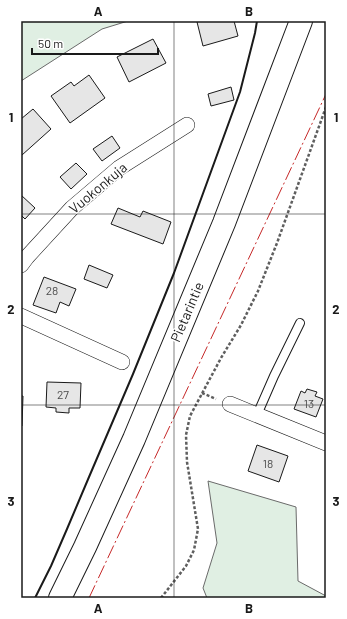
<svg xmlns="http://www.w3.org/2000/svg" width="347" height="619" viewBox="0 0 347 619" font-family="Barlow,sans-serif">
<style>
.green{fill:#e0efe3;stroke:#6a6a6a}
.building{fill:#e6e6e6;stroke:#1a1a1a}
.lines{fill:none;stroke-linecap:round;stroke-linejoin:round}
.lane-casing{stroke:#1a1a1a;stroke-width:10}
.street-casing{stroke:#1a1a1a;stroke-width:16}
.primary-casing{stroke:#1a1a1a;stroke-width:24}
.path{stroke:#5f5f5f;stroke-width:2.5;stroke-dasharray:3 2;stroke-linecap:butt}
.lane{stroke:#fff;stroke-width:8}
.street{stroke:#fff;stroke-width:15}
.primary{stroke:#fff;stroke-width:22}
.wall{stroke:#1a1a1a;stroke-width:2}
.power{stroke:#c62828;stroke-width:1;stroke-dasharray:14 3 2 3;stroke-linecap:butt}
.grid{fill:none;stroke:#1a1a1a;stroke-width:1;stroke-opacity:0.55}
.labels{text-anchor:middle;stroke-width:3;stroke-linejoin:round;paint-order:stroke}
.number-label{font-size:12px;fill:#4d4d4d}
.street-label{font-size:14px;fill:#1a1a1a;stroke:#fff}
.neatline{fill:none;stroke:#1a1a1a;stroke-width:1.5}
.grid-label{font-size:13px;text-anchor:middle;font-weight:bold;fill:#1a1a1a}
</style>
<rect width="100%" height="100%" fill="#fff"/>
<g class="green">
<path d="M21,21H128L102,29L21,81Z"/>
<path d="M208,481L296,507L298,581L326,596V598H207L203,588L217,543Z"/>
</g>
<g class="building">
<path d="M200,21H234L238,36L203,46L197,22Z"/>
<path d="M153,39L166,63L129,82L117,57Z"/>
<path d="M89,75L105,98L70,123L51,96L71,82L74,86Z"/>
<path d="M231,87L234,100L211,106L208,94Z"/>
<path d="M33,109L51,129L22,155L21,154V119Z"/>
<path d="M112,136L120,148L102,161L93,149Z"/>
<path d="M76,163L87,174L71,189L60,177Z"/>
<path d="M21,195L35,208L25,219L21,215Z"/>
<path d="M118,208L140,217L143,211L171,222L163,244L111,224Z"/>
<path d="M89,265L113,275L107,288L84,279Z"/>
<path d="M44,277L76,289L69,306L60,302L56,313L33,305Z"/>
<path d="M47,382L81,383L80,408H69V413L56,412V408L46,407Z"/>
<path d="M307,389L317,392L315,396L323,399L316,417L294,409L301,391L305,393Z"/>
<path d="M21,396H23L22,426H21Z"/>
<path d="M257,445L288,456L279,482L248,471Z"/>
</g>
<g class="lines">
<g class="lane-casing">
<path id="lane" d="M257,415L274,376L300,323"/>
</g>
<g class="street-casing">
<g id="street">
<path d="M21,265L27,257L72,208L119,168L187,125"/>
<path d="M21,316L122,362"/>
<path d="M230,404L326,443"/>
</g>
</g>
<g class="primary-casing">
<path id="primary" d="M60,598L85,547L134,439L224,223L301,21"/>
</g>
<g class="path">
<path d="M202,393L216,399"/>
<path d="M161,598L186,566L194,550L198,529L187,462L186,435L190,416L221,358L241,325L258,291L277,243L326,107"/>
</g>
<use href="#lane" class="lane"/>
<use href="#street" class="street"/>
<use href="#primary" class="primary"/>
<path class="wall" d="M35,598L51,566L67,529L89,477L133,374L174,273L240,92L255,33L257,21"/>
<path class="power" d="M89,598L326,94"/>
</g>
<path class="grid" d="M174,21V598M21,214H326M21,405H326"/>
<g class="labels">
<g class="number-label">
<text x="52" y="295">28</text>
<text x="63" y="399">27</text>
<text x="309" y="408">13</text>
<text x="268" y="468">18</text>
</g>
<g class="street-label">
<text transform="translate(98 188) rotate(-40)" y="5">Vuokonkuja</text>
<text transform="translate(187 312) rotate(-67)" y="5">Pietarintie</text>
</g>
</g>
<rect width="347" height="619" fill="none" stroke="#ffffff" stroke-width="44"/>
<path d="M32 48v6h126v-6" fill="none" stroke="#1a1a1a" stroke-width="2"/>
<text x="38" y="48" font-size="12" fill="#1a1a1a" stroke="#ffffff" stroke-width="3" paint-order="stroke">50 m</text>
<rect x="22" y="22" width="303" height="575" class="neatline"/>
<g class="grid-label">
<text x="98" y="16">A</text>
<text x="249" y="16">B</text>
<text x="11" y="122">1</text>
<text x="336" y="122">1</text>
<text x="11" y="314">2</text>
<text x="336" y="314">2</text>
<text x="11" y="506">3</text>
<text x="336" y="506">3</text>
<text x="98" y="613">A</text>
<text x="249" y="613">B</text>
</g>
</svg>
